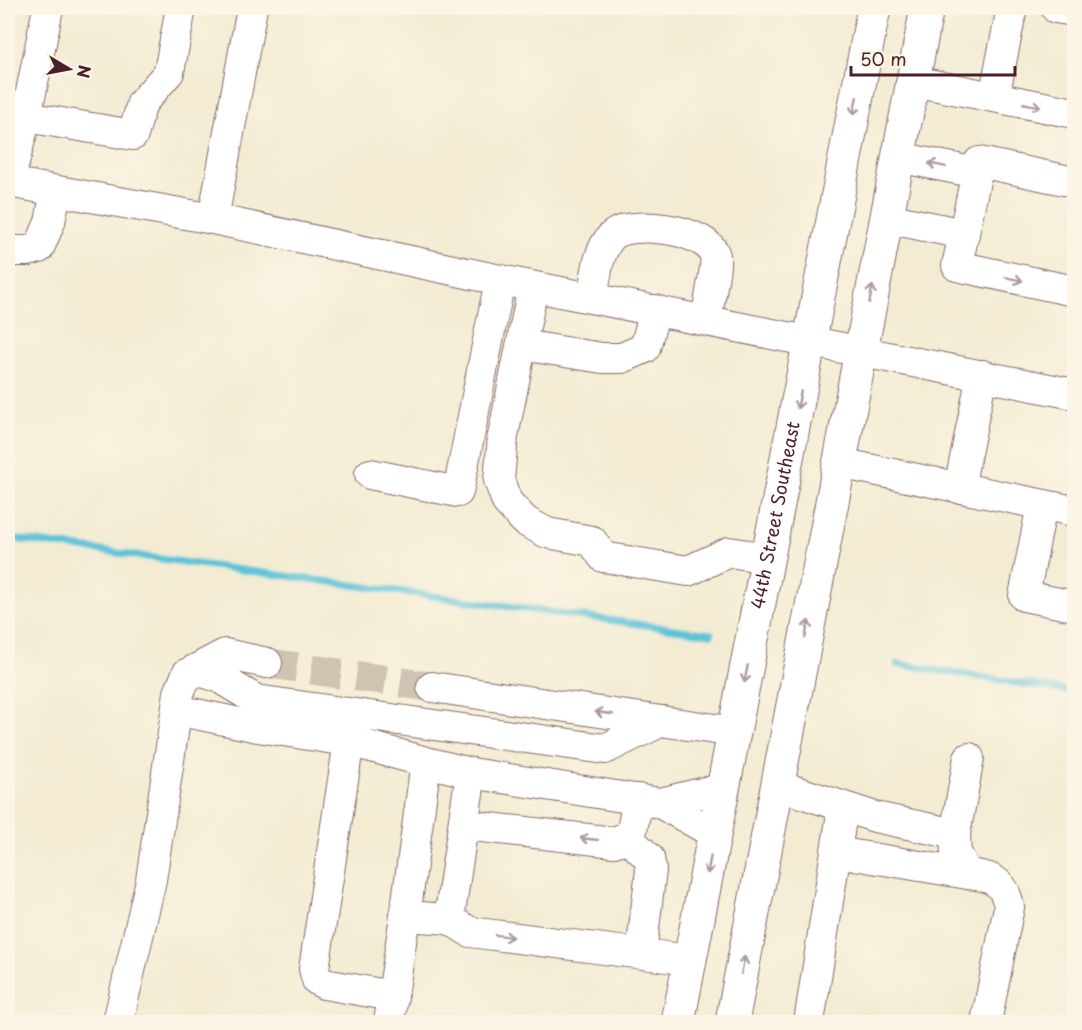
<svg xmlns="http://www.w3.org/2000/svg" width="1082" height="1030" viewBox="0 0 1082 1030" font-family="'Playpen Sans',sans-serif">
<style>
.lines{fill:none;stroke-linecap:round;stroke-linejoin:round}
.stream{stroke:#5bc3d8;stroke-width:7}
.minor-tunnel{stroke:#d1c3b1;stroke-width:30;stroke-dasharray:30 15;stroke-linecap:butt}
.minor-casing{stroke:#856766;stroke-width:32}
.major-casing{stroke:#856766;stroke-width:35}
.minor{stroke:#fff;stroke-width:30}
.major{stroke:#fff;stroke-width:33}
.oneway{stroke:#ae9aa0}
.labels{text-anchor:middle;stroke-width:4.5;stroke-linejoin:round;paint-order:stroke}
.street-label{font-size:18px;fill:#4a1f2b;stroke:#fcf5e5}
</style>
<rect width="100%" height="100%" fill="#fcf5e5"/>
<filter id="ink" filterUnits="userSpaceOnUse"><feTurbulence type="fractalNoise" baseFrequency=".0167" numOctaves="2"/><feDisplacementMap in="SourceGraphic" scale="12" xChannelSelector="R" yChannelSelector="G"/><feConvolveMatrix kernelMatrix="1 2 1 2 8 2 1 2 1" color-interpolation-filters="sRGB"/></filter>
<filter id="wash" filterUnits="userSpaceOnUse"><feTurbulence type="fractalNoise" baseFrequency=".008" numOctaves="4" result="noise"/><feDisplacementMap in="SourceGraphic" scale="24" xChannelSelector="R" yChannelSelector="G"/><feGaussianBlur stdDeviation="1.35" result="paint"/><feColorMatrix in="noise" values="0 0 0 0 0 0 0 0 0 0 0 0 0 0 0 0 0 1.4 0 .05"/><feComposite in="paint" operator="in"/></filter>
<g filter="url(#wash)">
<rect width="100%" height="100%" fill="#f3ecd3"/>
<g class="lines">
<g class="stream">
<path d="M8,538L711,634"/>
<path d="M897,664L1074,692"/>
</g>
</g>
</g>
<g filter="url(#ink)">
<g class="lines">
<path class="minor-tunnel" d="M267,663L432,687"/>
<g class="minor-casing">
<g id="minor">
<path d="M1056,8L1074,11"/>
<path d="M913,81L1074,113"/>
<path d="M994,97L1012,8"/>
<path d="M26,117L133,135L142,103L169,72L181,8"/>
<path d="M898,157L977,173"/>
<path d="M8,182L213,219L500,280L1074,394"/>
<path d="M9,182L26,117L48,8"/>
<path d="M1074,182L979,162L957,266L1074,291"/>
<path d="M886,218L964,234"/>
<path d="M213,219L252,8"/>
<path d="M8,251H28L39,248L50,222L56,191"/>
<path d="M533,287L503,436L499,480L507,502L525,521L547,533L592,541L603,557L688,571L729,552L768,558"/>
<path d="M592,298C596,279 597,252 611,237C628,218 709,229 715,256C717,265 708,307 706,320"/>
<path d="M522,345L602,358H622L645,348L655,310"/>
<path d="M839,463L1074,511"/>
<path d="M370,474L458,492L500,280"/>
<path d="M959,488L982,375"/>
<path d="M1042,505L1024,596L1074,606"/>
<path d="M187,674L225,654L267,663"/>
<path d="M432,687L735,732"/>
<path d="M177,710L258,727L353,742L426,762"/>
<path d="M349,741L314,969L317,980L324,984L393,996"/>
<path d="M777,785L875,817L955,834L956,853L968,874C992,876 1005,882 1009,907L986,1022"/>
<path d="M660,803L705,792L723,791"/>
<path d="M464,825L614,842L627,837L632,830L638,799"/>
<path d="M955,834L969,758"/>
<path d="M627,837L649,858L651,870L641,953"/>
<path d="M836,852L968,874"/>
<path d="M405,916L426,762L471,773"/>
<path d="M449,919L471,773L660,803L715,834"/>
<path d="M118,1022L151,880L179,693L187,674L203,672L218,677L256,700L605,749L662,721"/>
<path d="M389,1022L405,916L449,919L470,932L690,960"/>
<path d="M809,1022L843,807"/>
</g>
</g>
<g class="major-casing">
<g id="major">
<path id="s1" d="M678,1022L874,8"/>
<path d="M732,1022L927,8"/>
</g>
</g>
<use href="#minor" class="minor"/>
<use href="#major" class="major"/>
</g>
<defs><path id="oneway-shaft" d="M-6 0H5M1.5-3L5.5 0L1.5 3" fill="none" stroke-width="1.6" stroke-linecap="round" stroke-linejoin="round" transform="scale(1.5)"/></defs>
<g class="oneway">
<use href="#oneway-shaft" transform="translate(1032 105) rotate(11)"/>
<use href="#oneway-shaft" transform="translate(855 106) rotate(101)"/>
<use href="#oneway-shaft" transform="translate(937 165) rotate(-168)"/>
<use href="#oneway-shaft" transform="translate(1014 279) rotate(12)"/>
<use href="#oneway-shaft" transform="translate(871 294) rotate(-79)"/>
<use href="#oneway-shaft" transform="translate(799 400) rotate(101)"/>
<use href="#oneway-shaft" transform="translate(807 629) rotate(-79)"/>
<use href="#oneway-shaft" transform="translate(746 674) rotate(101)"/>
<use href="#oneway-shaft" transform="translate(604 713) rotate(-172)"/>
<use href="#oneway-shaft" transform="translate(589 839) rotate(-174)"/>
<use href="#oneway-shaft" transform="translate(709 865) rotate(101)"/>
<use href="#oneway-shaft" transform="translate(504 936) rotate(7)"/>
<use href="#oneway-shaft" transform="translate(743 965) rotate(-79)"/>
</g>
</g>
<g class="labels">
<g class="street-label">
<text dy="6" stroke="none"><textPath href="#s1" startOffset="516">44th Street Southeast</textPath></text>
</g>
</g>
<rect width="1082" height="1030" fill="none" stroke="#fcf5e5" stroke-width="30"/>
<g transform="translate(69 69) rotate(100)" stroke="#fcf5e5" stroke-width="4.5" paint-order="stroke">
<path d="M0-4.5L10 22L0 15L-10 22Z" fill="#4a1f2b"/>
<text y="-9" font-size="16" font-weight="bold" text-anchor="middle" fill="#4a1f2b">N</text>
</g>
<path d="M851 66v9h164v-9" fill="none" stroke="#4a1f2b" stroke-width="3"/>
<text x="860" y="66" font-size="18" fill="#4a1f2b" stroke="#fcf5e5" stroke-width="4.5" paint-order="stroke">50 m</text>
</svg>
